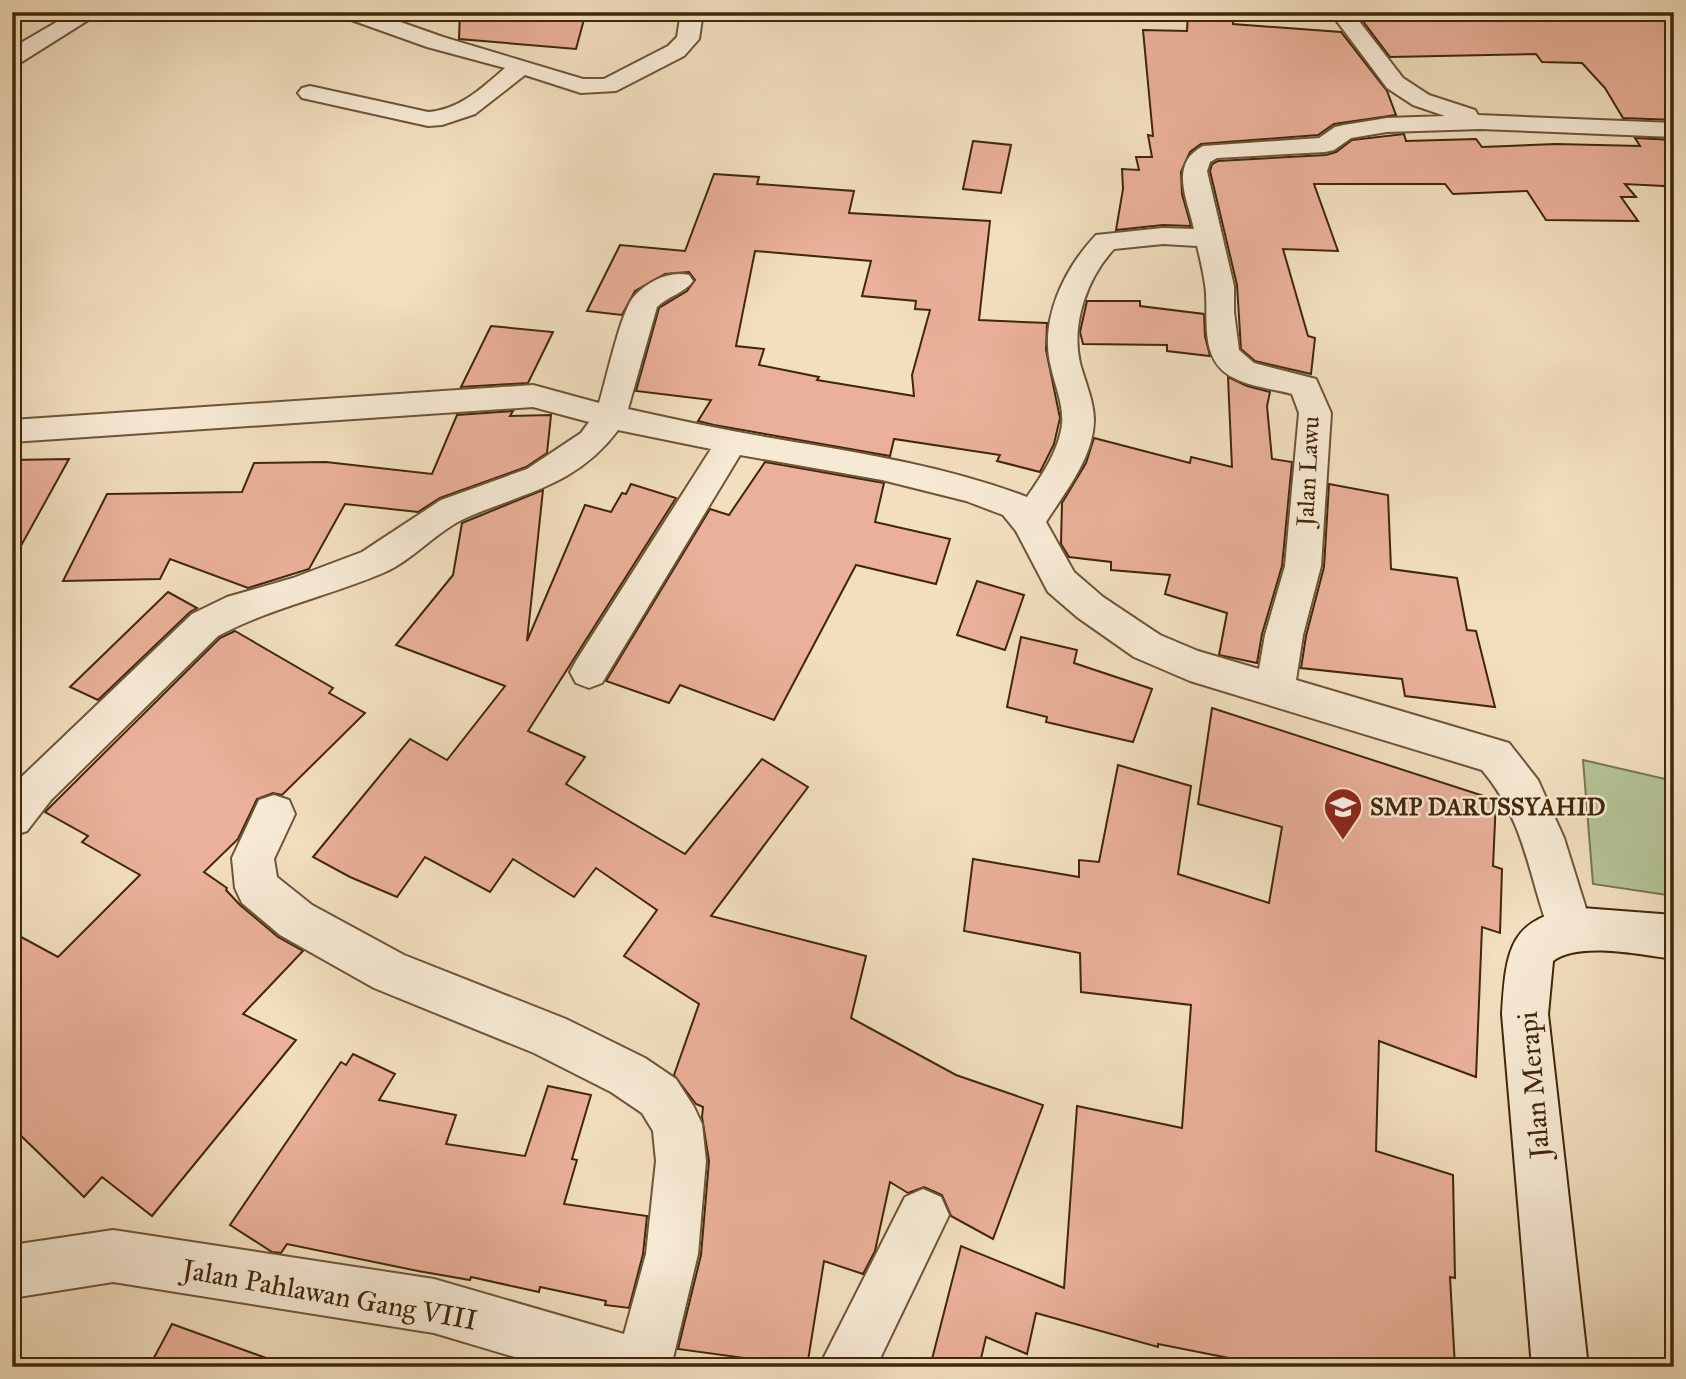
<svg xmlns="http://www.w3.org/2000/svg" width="1686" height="1379" viewBox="0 0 1686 1379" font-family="'IM FELL Great Primer',serif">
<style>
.green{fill:#b4c396;stroke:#7a7550;stroke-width:2}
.building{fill:#eab099;stroke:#412709;stroke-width:2;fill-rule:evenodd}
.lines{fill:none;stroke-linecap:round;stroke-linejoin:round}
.street-casing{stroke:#6d5536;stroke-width:4}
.secondary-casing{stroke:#412709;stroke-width:4}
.street{fill:#f7ead5;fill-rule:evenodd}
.secondary{fill:#f7ead5;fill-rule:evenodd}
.labels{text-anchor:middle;stroke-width:5;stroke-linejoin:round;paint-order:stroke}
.street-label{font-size:24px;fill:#412709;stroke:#f7ead5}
.poi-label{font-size:24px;font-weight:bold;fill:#412709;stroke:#f7ead5;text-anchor:start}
.near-street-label{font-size:28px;fill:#412709;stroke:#f7ead5}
</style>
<rect width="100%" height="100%" fill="#f2dfbf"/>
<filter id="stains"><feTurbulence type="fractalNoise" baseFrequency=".00286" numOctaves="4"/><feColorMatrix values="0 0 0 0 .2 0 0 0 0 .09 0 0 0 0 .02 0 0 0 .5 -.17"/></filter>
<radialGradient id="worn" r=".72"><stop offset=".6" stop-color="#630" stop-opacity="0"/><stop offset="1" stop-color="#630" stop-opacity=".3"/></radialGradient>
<path class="green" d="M1583,760L1674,781V896L1593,884Z"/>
<g class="building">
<path d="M460,12H586L576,49L459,39Z"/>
<path d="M1188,12H1234L1233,24L1341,32L1387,91L1396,115L1334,124L1318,135L1201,144L1190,152L1181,172L1182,194L1191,226L1163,225L1116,230L1123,189L1122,169L1139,170L1136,157H1152L1148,135L1153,136L1143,30L1187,31Z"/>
<path d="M1356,12H1674V120L1623,118L1605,88L1582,63L1542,62L1536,54L1390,57Z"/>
<path d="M1404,134L1406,141L1476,139L1482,147L1556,144L1640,146L1635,138L1674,140V202L1664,186L1625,184L1636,197H1621L1638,221L1546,220L1527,191L1453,194L1445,184H1314L1338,251L1283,249L1308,336L1315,338L1311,374L1255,361L1241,349L1237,285L1210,171L1212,164L1218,161L1326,155L1336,152L1352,140Z"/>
<path d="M973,141L1011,145L1001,193L963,189Z"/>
<path d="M714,174L759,177L757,184L854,191L849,213L990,221L979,320L1047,323L1046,350L1060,418L1054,444L1040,472L997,461L1000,455L894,439L890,456L714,425L698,421L711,400L636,391L659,308L687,291L695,280L689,272L665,274L635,291L622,315L587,311L620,245L685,251ZM755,251L871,261L862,296L916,301L915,309L930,310L912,375L914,396L817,380L819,377L759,365L764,349L736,346Z"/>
<path d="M1087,301H1140V306L1204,314L1205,336L1210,356L1167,351V345L1083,344L1080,332Z"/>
<path d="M491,326L553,332L528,383L461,387Z"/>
<path d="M1228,377L1247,386L1270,392L1267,406L1272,459L1292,462L1282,566L1262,634L1257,663L1219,655L1227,613L1165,594L1170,575L1111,570V562L1069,557L1061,544L1062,503L1086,463L1094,438L1190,463L1191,457L1232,467Z"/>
<path d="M513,411L510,416L551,415L547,453L526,467L440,498L418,512L345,504L309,569L248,588L170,559L160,579L63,581L107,494L242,492L254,463L326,462L432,474L457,415Z"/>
<path d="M69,459L12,562V460Z"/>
<path d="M765,462L884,483L875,522L950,539L936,584L856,565L774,720L680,685L669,703L606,681L710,509L729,515Z"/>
<path d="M631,484L676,498L528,731L585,757L566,784L685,854L762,759L808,787L711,916L866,956L851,1018L956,1075L1043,1105L993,1239L951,1216L942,1195L924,1187L908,1193L890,1182L875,1251L863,1274L824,1261L807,1367H751L752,1359L678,1349L701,1255L709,1161L702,1117L703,1107L696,1104L674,1075L699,1004L624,956L657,910L596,868L574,897L513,859L490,892L425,857L397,897L350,877L313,857L410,739L447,760L505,686L396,645L453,575L462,523L543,490L527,641L585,505L611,512L622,493L626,494Z"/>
<path d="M1329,484L1388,495L1391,569L1457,578L1467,630L1476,631L1495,707L1405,696L1402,679L1301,668L1306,636L1324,567Z"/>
<path d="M977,581L1024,595L1005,650L957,635Z"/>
<path d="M168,592L197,608L190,612L98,700L70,687Z"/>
<path d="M235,631L333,688L329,693L365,713L282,795L273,793L257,799L238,839L204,872L227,888L226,890L240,905L278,937L303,951L243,1014L296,1040L152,1216L102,1177L84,1197L12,1127V932L58,957L140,875L82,842L88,836L45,812L220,638Z"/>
<path d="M1021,637L1077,650L1074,663L1152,689L1133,742L1046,722L1047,717L1007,707Z"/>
<path d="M1212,708L1496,800L1493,866L1502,869L1500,933L1482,927L1476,1077L1379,1041L1376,1151L1453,1175L1455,1278L1450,1277L1455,1367H1274L1158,1344V1347L1036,1313L1027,1354L986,1337L979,1367H930L961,1246L1064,1288L1077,1106L1182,1128L1191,1005L1081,992L1080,953L964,931L973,859L1079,877V860L1099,862L1118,765L1191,786L1178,874L1269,903L1282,827L1198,804Z"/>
<path d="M353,1054L395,1074L379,1100L456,1115L446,1144L525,1156L548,1086L591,1095L572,1159L577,1160L564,1204L647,1216L643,1254L629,1308L605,1305L606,1301L540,1287L539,1292L471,1277L470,1280L418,1271L287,1244L281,1253L272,1252L230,1225L341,1062L346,1065Z"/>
<path d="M172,1324L277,1362L276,1367H149Z"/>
</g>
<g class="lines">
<g class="street-casing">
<g id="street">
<path d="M74,12H101L20,63L12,65V48Z"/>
<path d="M340,12H372L443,37L583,79H604L668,46L677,37L681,12H703L699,39L684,56L616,91L581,93L525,75L475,114L442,125L428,126L302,98L298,93L302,88L310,86L428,112C459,110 482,88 505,68L427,47L343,17Z"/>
<path d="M1330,12H1352L1403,78L1429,95L1475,110L1478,115L1674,123V137L1481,129L1387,132L1351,138L1334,150L1325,152L1217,158L1210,162L1207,171L1234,286V312L1239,350L1254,363L1316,379L1331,413L1321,566L1303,635L1296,680L1509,743L1538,780L1564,838L1593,931L1587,947L1571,953L1555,947C1529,884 1528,824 1482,770L1190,681L1134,657L1077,617L1048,592L1016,531L1003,515L966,501L882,480L740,455L602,683L589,688L576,683L570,672L576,661L711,449L618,430C577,485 526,492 468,517C437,530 414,560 383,573C329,596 270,608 218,636L51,800L27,831L12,836V786L192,614L227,597L293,578L362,552L441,500L527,469L581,433L589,422L533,407L12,442V420L533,385L599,403C606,380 620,316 632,299C644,283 669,270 689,275L693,281C685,293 668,296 657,307L628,409C674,419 719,429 765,437C854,452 942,465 1027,497C1042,475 1058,452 1062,425C1064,405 1055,386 1051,367C1039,320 1064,269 1096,235L1163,228L1194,229C1187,198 1169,164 1203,146L1319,138L1335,127L1344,125L1387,118L1445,116L1413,105L1387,88ZM1163,244L1197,246C1200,258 1203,271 1205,284C1210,316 1197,360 1234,378C1251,387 1274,389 1292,394L1299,413L1285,566L1265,635L1259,669L1198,651L1160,635L1103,597L1074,572L1046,522C1065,492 1093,458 1094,421C1094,401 1085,382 1080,363C1071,324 1087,278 1114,249Z"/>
<path d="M274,795L289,800L295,814L274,859L277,877L312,905L404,955L566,1019L645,1058L676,1079L694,1107L702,1124L706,1161L698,1254L671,1367H548L434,1333L113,1282L12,1298V1245L113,1230L434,1279L624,1334L646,1254L656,1161L653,1131L642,1113L611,1092L534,1053L374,988L280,935L242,903L235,888L232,858L259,800Z"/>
<path d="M923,1189L941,1197L949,1215L876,1367H819L905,1197Z"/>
</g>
</g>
<g class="secondary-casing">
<path id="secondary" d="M1582,908L1674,915V959C1642,955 1579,941 1553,961L1548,1014L1588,1367H1532L1502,1014C1506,949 1509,916 1582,908Z"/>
</g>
<use href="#street" class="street"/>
<use href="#secondary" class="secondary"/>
</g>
<defs>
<g id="school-pin" transform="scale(2.0125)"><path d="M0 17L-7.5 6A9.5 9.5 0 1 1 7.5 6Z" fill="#8f2418" stroke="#f7ead5"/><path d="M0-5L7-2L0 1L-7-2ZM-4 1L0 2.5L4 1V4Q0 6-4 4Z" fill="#fff"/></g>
</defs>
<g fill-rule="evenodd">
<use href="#school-pin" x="1343" y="807"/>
</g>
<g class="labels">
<g class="street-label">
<text transform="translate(1308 471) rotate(-87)" y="8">Jalan Lawu</text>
</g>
<g class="poi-label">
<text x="1370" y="815">SMP DARUSSYAHID</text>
</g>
<g class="near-street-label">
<text transform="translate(1533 1085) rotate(-95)" y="10">Jalan Merapi</text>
<text transform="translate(330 1294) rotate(10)" y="10">Jalan Pahlawan Gang VIII</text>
</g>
</g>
<rect width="1686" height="1379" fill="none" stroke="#f2dfbf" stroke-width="42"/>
<rect x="14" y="14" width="1658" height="1351" fill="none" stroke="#412709" stroke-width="3.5"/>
<rect x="21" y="21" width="1644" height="1337" fill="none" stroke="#412709" stroke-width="2"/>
<rect width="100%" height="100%" filter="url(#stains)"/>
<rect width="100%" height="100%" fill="url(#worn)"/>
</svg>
